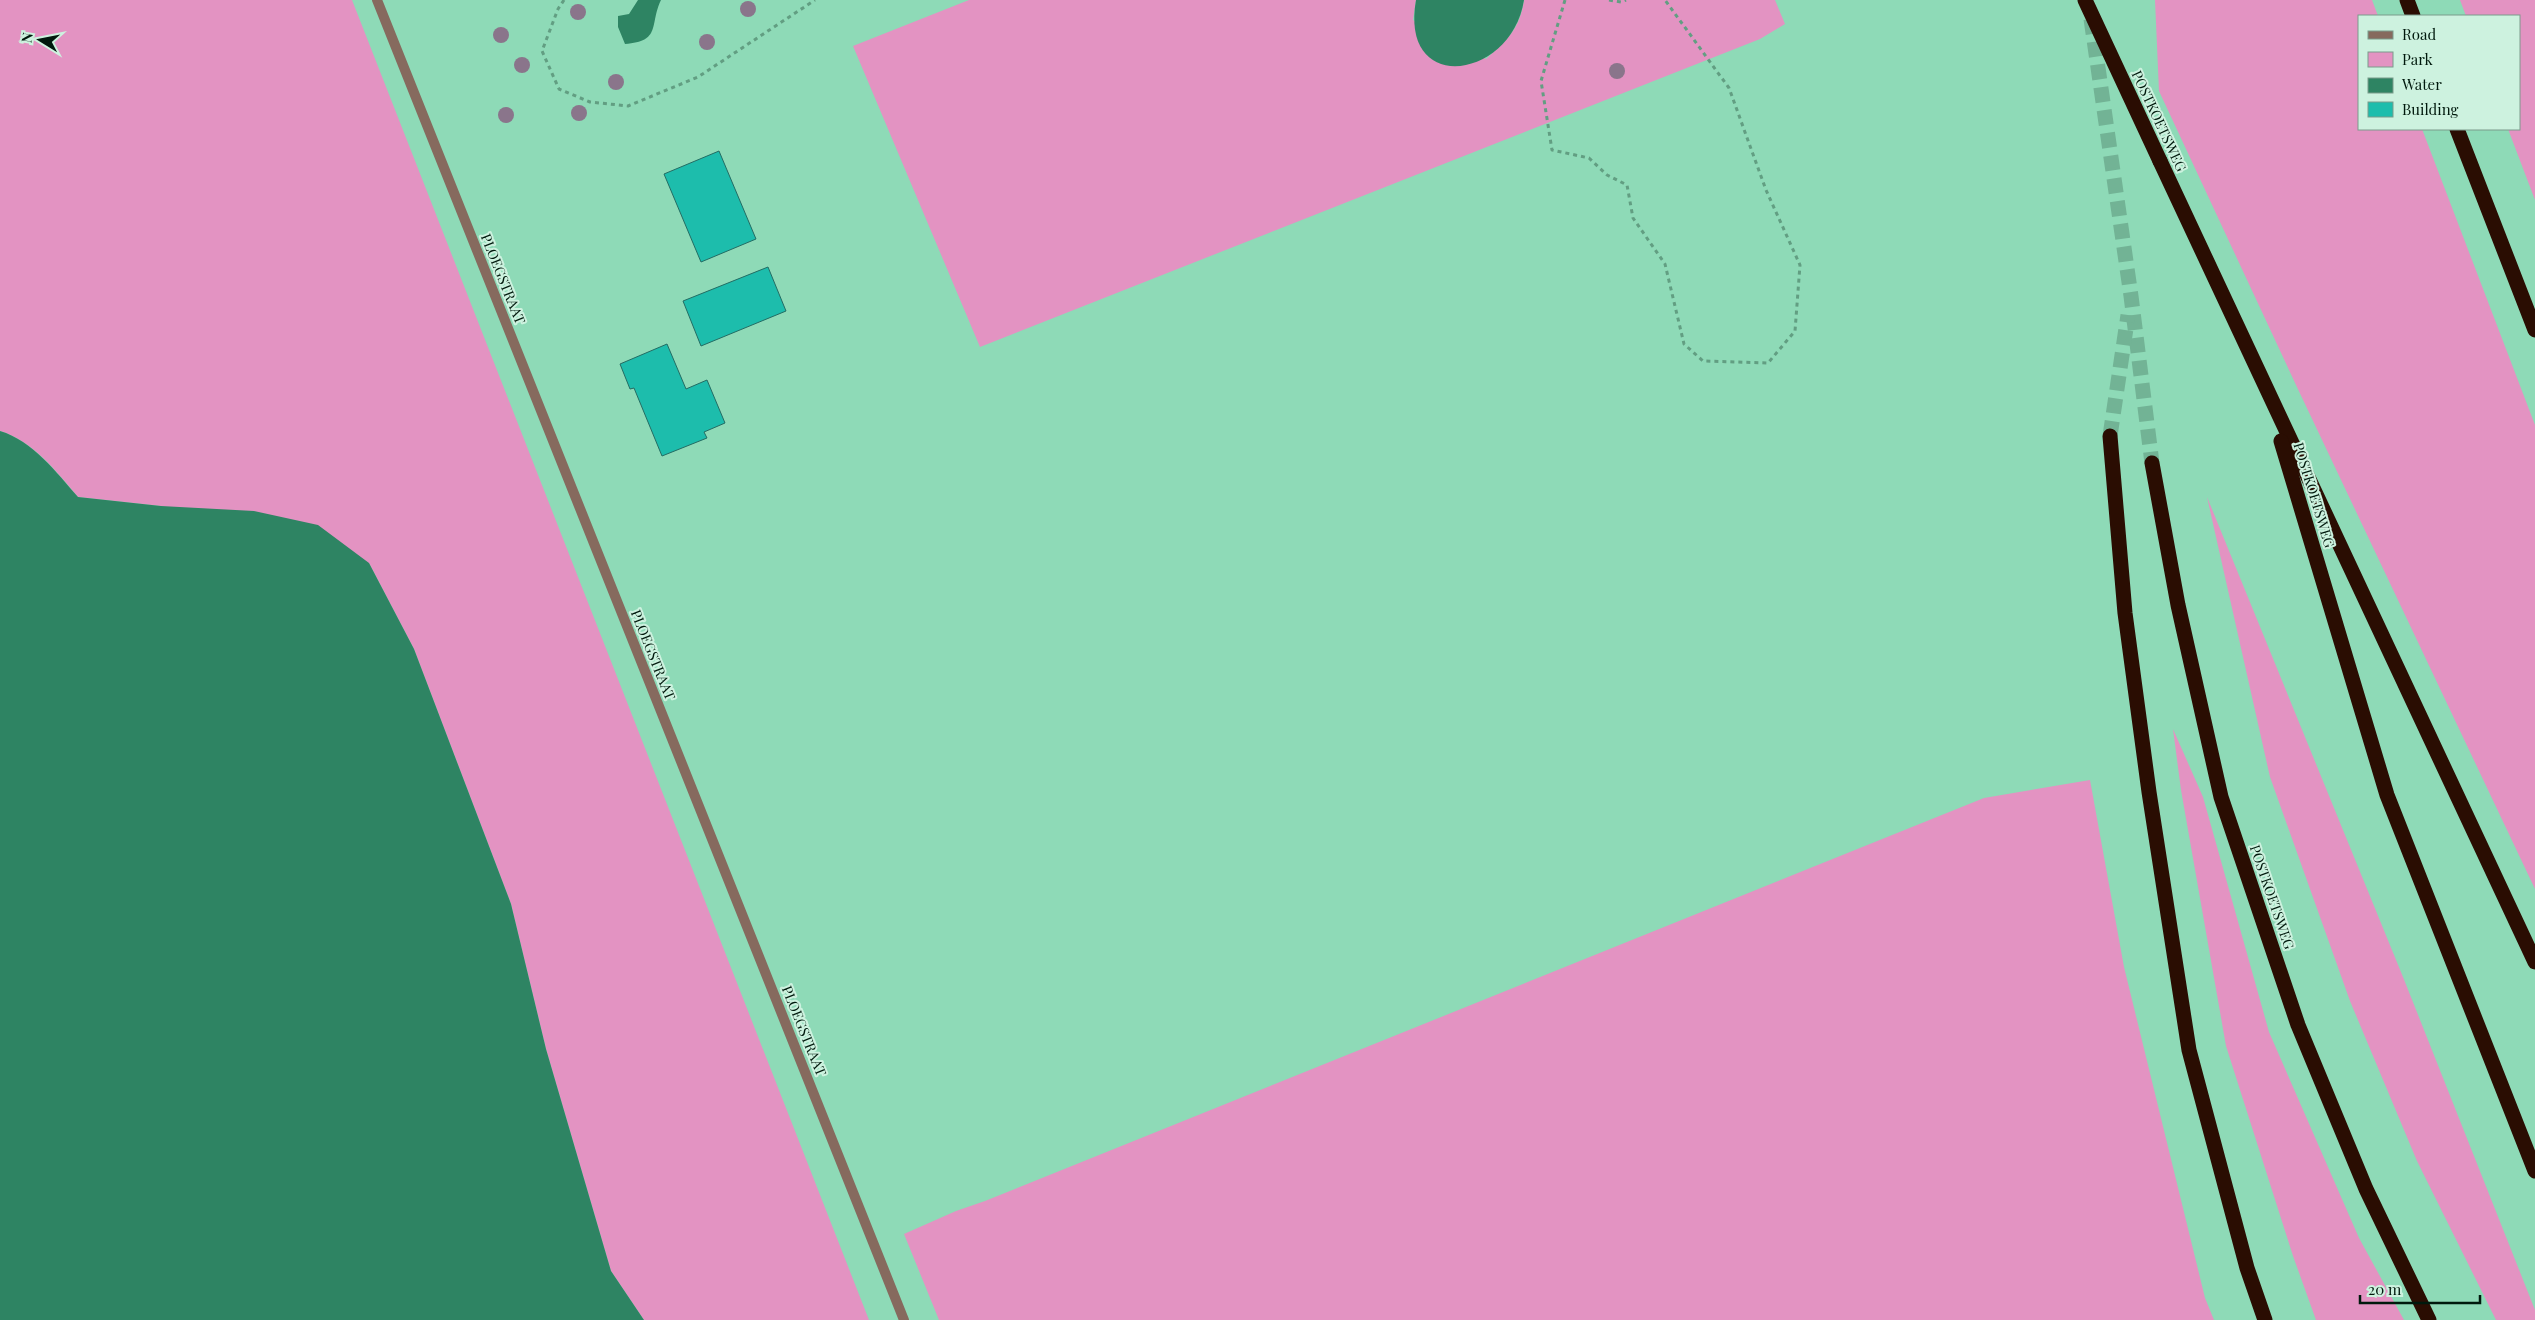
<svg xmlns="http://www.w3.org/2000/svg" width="2535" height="1320" viewBox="0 0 2535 1320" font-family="'Playfair Display',serif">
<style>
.green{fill:#e393c2}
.water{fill:#2e8463}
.building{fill:#1dbdac;stroke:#236c63}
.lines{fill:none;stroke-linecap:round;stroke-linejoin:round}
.highway-tunnel{stroke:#72b395;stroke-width:15;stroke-dasharray:15 8;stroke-linecap:butt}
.path{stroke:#629e82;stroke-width:3;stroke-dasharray:4 4;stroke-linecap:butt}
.street{stroke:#866a5e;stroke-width:10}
.highway{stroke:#2a0d02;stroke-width:15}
.highway-bridge{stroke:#2a0d02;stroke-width:15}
.tree{fill:#8a758b}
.labels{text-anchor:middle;stroke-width:4;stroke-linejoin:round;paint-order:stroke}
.street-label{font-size:14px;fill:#00190d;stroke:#cdf2df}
</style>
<rect width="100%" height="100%" fill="#8edab7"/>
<g class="green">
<path d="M0,0H352L869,1320H644L611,1271L546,1049L511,904L414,649L369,563L161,506L78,497C56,471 33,441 0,431Z"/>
<path d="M969,0H1416L1413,20L1486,59C1507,40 1520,29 1524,0H1775L1785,24L1760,39L980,347L853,46Z"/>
<path d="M2155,0H2372L2378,16H2359V129H2422L2535,425V889L2296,385L2159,91Z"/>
<path d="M2460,0H2535V200L2508,129H2519V16H2466Z"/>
<path d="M2207,497L2403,977L2535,1310V1320H2496L2417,1161L2350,1001L2270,777Z"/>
<path d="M2173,729L2203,797L2269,1032L2359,1238L2404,1320H2316L2293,1256L2226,1046L2181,790Z"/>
<path d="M2090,780L2124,967L2205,1298L2214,1320H939L904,1234L956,1211L985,1201L1984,798Z"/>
</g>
<g class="water">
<path d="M638,0H661C649,25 662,41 625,44L618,27V16L629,14Z"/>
<path d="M1416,0H1524C1512,79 1399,97 1416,0Z"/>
<path d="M0,431C33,441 56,472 78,497L161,506L254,511L318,525L369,563L414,649L511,904L546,1049L611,1271L644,1320H0Z"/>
</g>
<g class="building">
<path d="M719,151L756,239L701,262L664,174Z"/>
<path d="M768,267L786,311L701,346L683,301Z"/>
<path d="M667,344L686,389L707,380L725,423L704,432L707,438L662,456L634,388L630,389L620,364Z"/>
</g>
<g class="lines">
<g class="highway-tunnel">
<path d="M2091,19L2131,296L2152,463"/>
<path d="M2110,436L2128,315"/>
</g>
<g class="path">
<path d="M564,0L558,9L542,51L559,89L590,102L628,106L698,77L815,0"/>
<path d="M1565,0L1541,81L1552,150L1589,158L1607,175L1627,185L1633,218L1665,264L1684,344L1703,361L1768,363L1795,331L1800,265L1766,190L1729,88L1665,0"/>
<path d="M1609,0L1621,2L1626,0"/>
</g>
<path class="street" d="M377,0L904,1320"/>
<g class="highway">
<path d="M2407,0L2413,16"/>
<path d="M2457,129L2535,330"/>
<path d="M2160,161L2535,962"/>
<path d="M2110,436L2125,613L2149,792L2189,1050L2247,1268L2265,1320"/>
<path d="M2281,441L2387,795L2535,1171"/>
<path d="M2152,463L2178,605L2221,797L2298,1025L2366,1189L2429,1320"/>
</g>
<path class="highway-bridge" d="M2085,0L2160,161"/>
</g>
<g class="tree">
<circle cx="748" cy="9" r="8"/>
<circle cx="578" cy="12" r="8"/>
<circle cx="501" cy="35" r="8"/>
<circle cx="707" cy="42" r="8"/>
<circle cx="522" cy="65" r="8"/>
<circle cx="1617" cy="71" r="8"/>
<circle cx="616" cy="82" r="8"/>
<circle cx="579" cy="113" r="8"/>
<circle cx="506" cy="115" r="8"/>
</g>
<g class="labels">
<g class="street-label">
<text transform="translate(2159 121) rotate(65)" y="5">POSTKOETSWEG</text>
<text transform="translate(503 279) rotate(68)" y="5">PLOEGSTRAAT</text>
<text transform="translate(2314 495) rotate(73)" y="5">POSTKOETSWEG</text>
<text transform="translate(653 655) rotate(68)" y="5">PLOEGSTRAAT</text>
<text transform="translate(2272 897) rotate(71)" y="5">POSTKOETSWEG</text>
<text transform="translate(804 1031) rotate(68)" y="5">PLOEGSTRAAT</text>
</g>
</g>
<rect x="2358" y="15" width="162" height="115" fill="#cdf2df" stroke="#7b9b8b"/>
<rect x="2368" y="31" width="25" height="8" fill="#866a5e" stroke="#7b9b8b"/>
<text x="2402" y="40" font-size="15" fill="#00190d">Road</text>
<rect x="2368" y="52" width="25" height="15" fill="#e393c2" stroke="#7b9b8b"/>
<text x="2402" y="65" font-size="15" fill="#00190d">Park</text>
<rect x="2368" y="78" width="25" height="15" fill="#2e8463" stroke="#7b9b8b"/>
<text x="2402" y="90" font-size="15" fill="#00190d">Water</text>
<rect x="2368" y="102" width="25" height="15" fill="#1dbdac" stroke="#7b9b8b"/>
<text x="2402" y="115" font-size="15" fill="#00190d">Building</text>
<g transform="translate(40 40) rotate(280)" stroke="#cdf2df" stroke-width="4" paint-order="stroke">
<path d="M0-4L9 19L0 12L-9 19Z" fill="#00190d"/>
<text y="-8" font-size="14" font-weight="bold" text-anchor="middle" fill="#00190d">N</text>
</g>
<path d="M2360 1295v8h120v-8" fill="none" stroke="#00190d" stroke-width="2.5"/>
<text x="2368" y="1295" font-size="15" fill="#00190d" stroke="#cdf2df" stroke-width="4" paint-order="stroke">20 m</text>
</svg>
